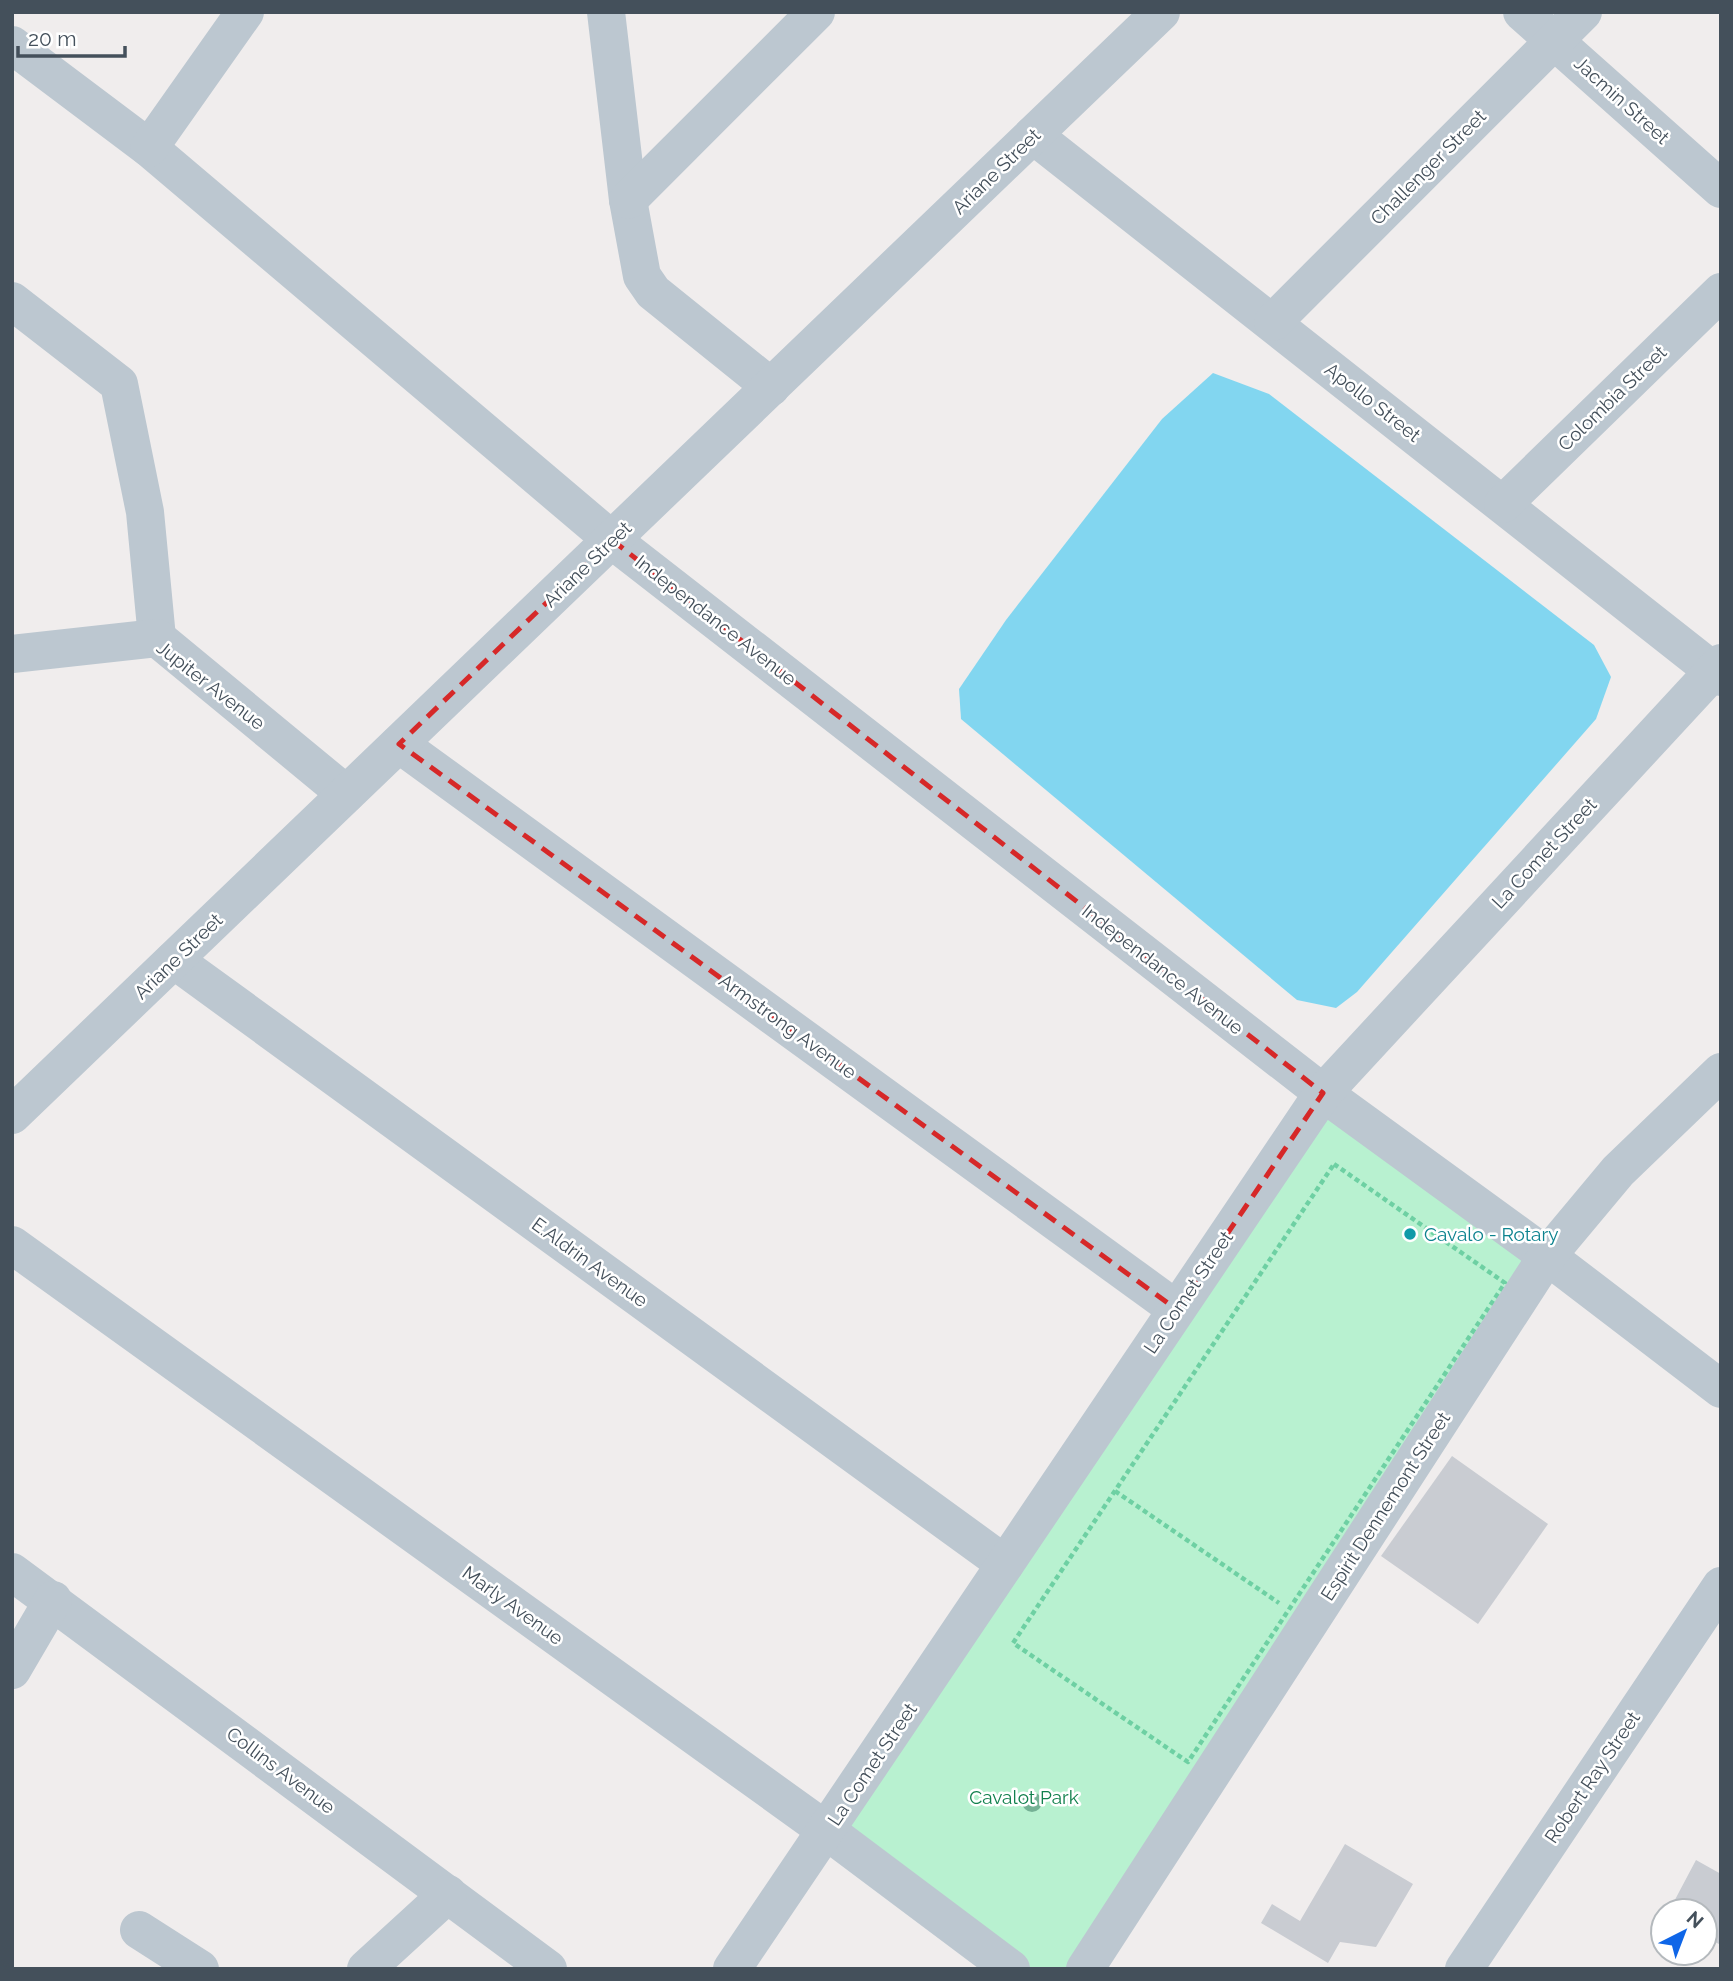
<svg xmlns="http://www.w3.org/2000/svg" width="1733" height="1981" viewBox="0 0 1733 1981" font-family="Raleway,sans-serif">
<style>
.green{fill:#b8f1d0}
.water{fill:#82d6f0}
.building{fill:#c9ccd2}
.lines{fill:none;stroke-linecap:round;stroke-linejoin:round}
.path{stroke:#6ed0a3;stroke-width:4.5;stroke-dasharray:5 3.5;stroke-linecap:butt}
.minor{stroke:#bcc7d0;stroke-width:38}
.tree{fill:#75b195}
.marked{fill:none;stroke:#d62828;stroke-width:5;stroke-dasharray:14 9;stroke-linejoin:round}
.culture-dot{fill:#0f9aa8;stroke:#fff;stroke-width:2.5}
.labels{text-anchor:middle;stroke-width:5;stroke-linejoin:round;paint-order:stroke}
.street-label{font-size:19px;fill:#44505b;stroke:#fff}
.culture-label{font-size:19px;fill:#0d838f;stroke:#fff;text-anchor:start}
.park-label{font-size:19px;fill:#11804d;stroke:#fff}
</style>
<rect width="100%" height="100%" fill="#f0eded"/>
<path class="green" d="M1323,1093L1547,1256L1085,1969H1011L827,1831Z"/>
<path class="water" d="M1213,373L1269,394L1594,645L1611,677L1596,719L1357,992L1336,1008L1297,1000L961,719L959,689L1006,620L1162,419Z"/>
<g class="building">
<path d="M1452,1456L1548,1524L1478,1624L1381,1556Z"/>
<path d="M1345,1844L1413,1884L1376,1947L1340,1942L1328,1963L1261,1923L1272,1904L1300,1921Z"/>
<path d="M1696,1860L1721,1874V1945L1705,1937V1911H1669Z"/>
</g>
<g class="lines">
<g class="path">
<path d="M1334,1164L1505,1283L1188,1762L1013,1643Z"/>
<path d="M1115,1491L1279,1603"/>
</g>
<g class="minor">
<path d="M606,12L628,200L642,276L653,292L771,387"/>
<path d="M1522,12L1721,189"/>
<path d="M12,45L149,148L612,540L1323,1093L1547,1256L1721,1389"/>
<path d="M1033,135L1721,677"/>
<path d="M149,148L245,12"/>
<path d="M628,200L816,12"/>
<path d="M12,301L119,384L145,512L157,638"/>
<path d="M1273,322L1583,12"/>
<path d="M1503,504L1721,292"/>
<path d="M12,654L157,638L346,794"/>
<path d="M399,744L1176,1309"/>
<path d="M174,960L1005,1564"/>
<path d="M12,1115L1161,12"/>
<path d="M12,1245L827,1831L1011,1969"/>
<path d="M12,1572L548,1969"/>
<path d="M12,1670L53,1600"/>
<path d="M139,1930L200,1969"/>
<path d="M366,1969L448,1894"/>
<path d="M732,1969L1323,1093L1721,663"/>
<path d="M1085,1969L1547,1256L1618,1171L1721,1072"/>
<path d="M1464,1969L1721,1586"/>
</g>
</g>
<circle class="tree" cx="1032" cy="1802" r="10"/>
<path class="marked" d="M612,540L1323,1093L1176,1309L399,744Z"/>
<circle class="culture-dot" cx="1410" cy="1234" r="7"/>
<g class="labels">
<g class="street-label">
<text transform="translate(1622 100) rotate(42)" y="7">Jacmin Street</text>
<text transform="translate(1428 167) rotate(-45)" y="7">Challenger Street</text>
<text transform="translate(996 171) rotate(-44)" y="7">Ariane Street</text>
<text transform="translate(1612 398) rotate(-44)" y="7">Colombia Street</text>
<text transform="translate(1373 402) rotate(38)" y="7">Apollo Street</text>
<text transform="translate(587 564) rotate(-44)" y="7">Ariane Street</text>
<text transform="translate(716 620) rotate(38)" y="7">Independance Avenue</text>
<text transform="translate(211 685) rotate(38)" y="7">Jupiter Avenue</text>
<text transform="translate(1544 853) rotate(-47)" y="7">La Comet Street</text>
<text transform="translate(178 956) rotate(-44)" y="7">Ariane Street</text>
<text transform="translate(1163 969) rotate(38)" y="7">Independance Avenue</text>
<text transform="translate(788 1026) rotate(36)" y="7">Armstrong Avenue</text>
<text transform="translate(590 1262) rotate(36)" y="7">E.Aldrin Avenue</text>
<text transform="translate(1188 1292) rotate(-56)" y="7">La Comet Street</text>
<text transform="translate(1385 1506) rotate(-57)" y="7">Espirit Dennemont Street</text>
<text transform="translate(513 1605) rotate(36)" y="7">Marly Avenue</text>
<text transform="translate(872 1764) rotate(-56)" y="7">La Comet Street</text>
<text transform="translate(281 1770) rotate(37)" y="7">Collins Avenue</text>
<text transform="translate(1592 1777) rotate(-56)" y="7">Robert Ray Street</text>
</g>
<g class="culture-label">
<text x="1424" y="1241">Cavalo - Rotary</text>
</g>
<g class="park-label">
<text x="1024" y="1804">Cavalot Park</text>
</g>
</g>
<rect width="1733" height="1981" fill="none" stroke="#44505b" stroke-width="28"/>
<g transform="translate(1684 1932) rotate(42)"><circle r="33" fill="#ffffff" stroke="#b4b9bd" stroke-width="2"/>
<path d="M0-5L12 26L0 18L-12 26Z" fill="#0f66e8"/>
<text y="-10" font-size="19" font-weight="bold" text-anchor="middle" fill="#44505b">N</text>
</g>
<path d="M18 46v10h107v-10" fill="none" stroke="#44505b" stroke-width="3.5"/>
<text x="28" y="46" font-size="21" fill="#44505b" stroke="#ffffff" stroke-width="5" paint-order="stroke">20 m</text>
</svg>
